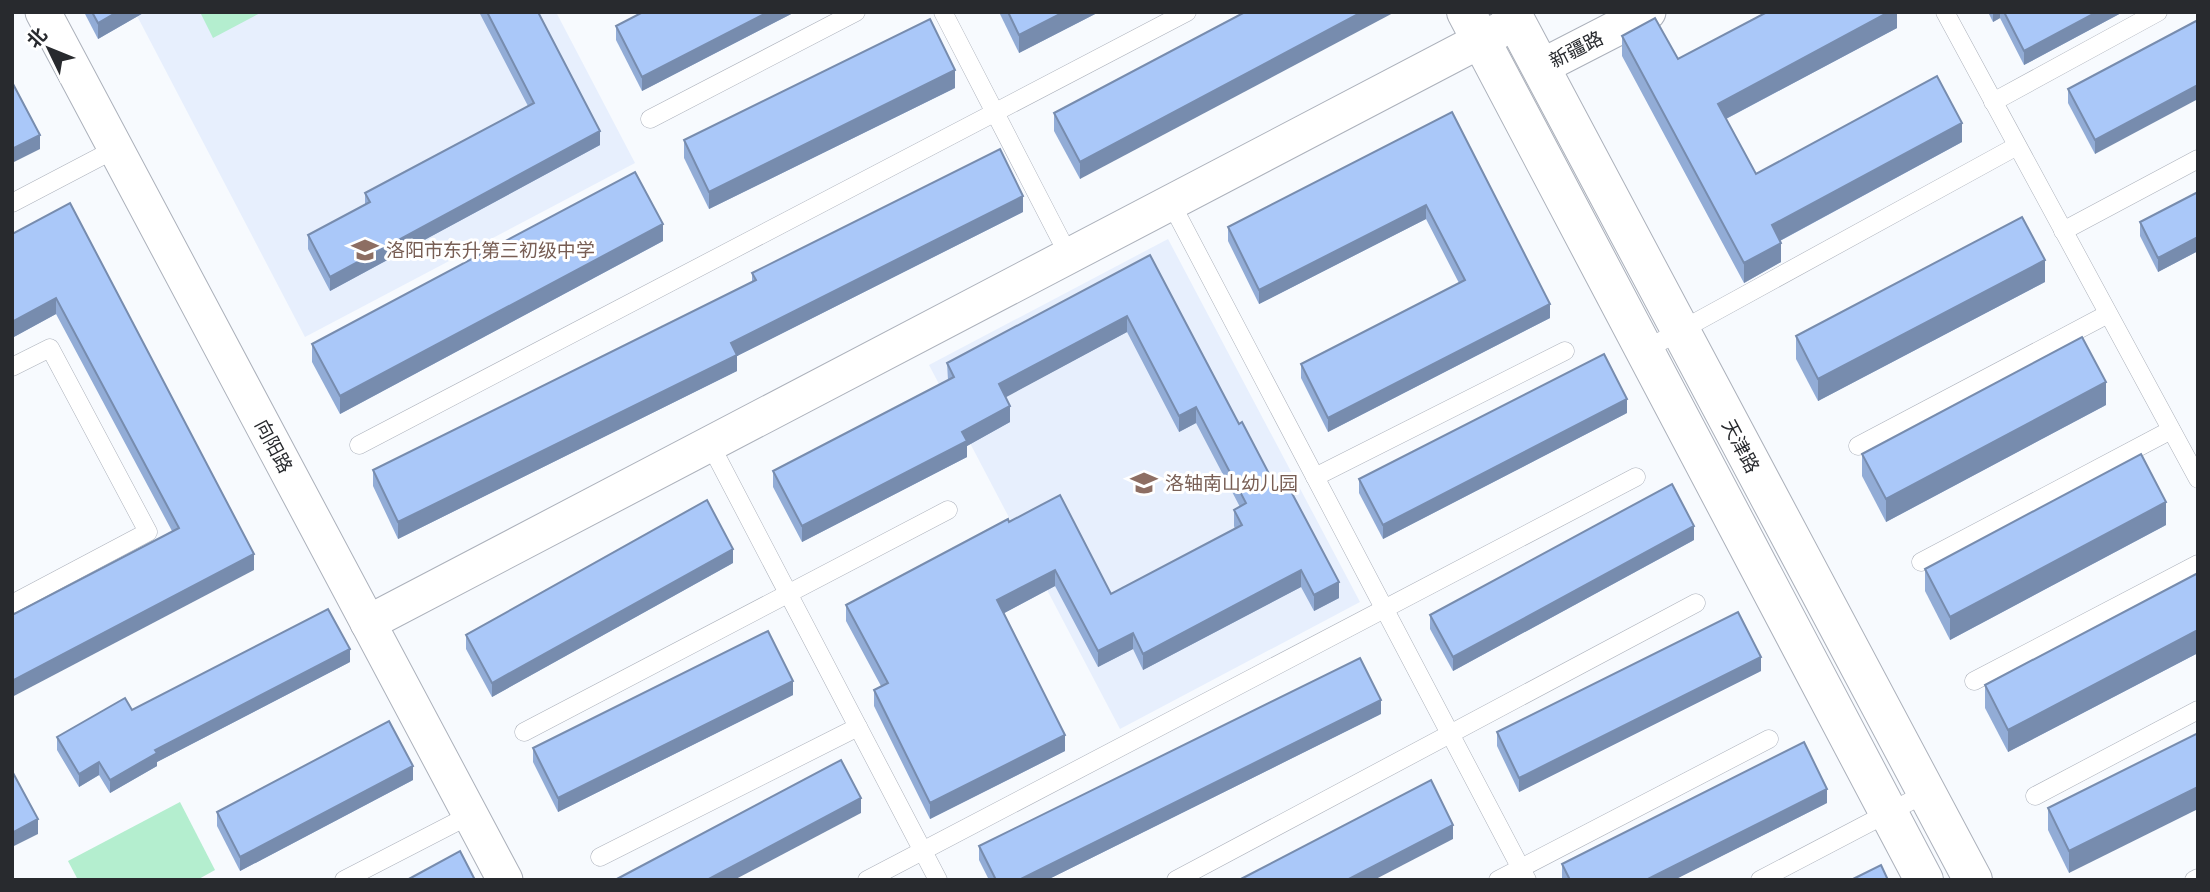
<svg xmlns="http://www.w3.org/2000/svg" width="2210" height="892" viewBox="0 0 2210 892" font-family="Overpass,'Noto Sans SC',sans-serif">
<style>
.built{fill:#e7effd}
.green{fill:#b4eecf}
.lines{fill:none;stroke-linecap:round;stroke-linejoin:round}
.service-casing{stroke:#acb1bb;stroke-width:19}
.minor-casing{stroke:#acb1bb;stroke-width:37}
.secondary-casing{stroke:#acb1bb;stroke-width:40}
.service{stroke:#fff;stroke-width:18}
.minor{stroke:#fff;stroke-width:35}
.secondary{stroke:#fff;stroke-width:38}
.wall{fill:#92acd6}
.shaded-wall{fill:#778cae}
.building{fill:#aac8f9;stroke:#778cae;stroke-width:2}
.labels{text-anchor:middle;stroke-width:6;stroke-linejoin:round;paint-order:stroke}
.street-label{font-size:19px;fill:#282a2e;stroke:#fff}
.education-label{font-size:19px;fill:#785e54;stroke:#fff;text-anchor:start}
</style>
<rect width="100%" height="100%" fill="#f7fafe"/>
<g class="built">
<path d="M135,12H556L635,163L305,337Z"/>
<path d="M1168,239L1360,602L1120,729L929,365Z"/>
</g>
<g class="green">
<path d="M200,12H262L213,38Z"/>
<path d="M180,802L215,870L197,880H78L68,861Z"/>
</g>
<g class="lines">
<g class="service-casing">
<g id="service">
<path d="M943,12L1069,256"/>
<path d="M1945,12L2198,479"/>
<path d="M1993,102L2158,12"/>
<path d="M650,119L856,12"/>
<path d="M12,203L117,148"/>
<path d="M1171,203L1527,880"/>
<path d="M2063,231L2198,159"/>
<path d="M1645,350L2017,146"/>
<path d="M12,367L50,348L148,532L12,604"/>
<path d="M710,444L938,880"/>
<path d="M359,445L1187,12"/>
<path d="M1858,446L2108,314"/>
<path d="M1315,477L1565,351"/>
<path d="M1921,562L2171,430"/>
<path d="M1974,681L2198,564"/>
<path d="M524,732L948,510"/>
<path d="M2035,796L2198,710"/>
<path d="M600,857L858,727"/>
<path d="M344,880L470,815"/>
<path d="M867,880L1636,477"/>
<path d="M1176,880L1696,603"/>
<path d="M1498,880L1769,739"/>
<path d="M1760,880L1926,793"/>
<path d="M2194,880L2198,878"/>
</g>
</g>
<g class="minor-casing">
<g id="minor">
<path d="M43,12L505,880"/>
<path d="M1541,67L1648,12"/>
<path d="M368,623L1506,27"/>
</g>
</g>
<g class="secondary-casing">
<g id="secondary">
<path d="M1466,12L1924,880"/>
<path d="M1511,12L1973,880"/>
</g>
</g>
<use href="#service" class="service"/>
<use href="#minor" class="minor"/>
<use href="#secondary" class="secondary"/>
</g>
<g class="wall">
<path d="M84,12H145L98,39Z"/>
<path d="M479,12H538L600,145L330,291L308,249V235L365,205V193L528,106Z"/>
<path d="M643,12H795L642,91L616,40V26Z"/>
<path d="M999,12H1099L1019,53Z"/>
<path d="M1245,12L1080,179L1054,131V113Z"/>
<path d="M1897,12V28L1726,119L1756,174L1962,142L1780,241L1781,262L1744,283L1622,56V36L1678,59Z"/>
<path d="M1988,12H2123L2024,65L2000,18L1993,22Z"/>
<path d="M2198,20L2095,154L2068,103V89Z"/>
<path d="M955,88L709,209L684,158V140Z"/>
<path d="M1452,112L1550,318L1328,432L1301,378V364L1459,283L1426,219L1259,304L1228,241V227Z"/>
<path d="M2198,192V251L2158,272L2140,236V222Z"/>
<path d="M1023,212L737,356V371L398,539L373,486V470L752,282V273Z"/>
<path d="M12,234L254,570L172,531L56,314L12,338Z"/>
<path d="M663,241L340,414L312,362V344Z"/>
<path d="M1150,255L1239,424L1339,598L1314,611L1301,587L1143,670L1133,649L1098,667L1055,586L1004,613L1065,751L930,819L874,706V690L881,686L846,621V605L1009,522L1111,594L1235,529L1234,526V510L1240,507L1196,423L1179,432L1127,332L1005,397L1010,422L967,446V457L802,542L773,487V471L948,380L947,363Z"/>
<path d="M2045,282L1818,401L1796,359V336Z"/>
<path d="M2106,405L1886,522L1862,476V454Z"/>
<path d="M1627,413L1383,539L1359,493V479Z"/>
<path d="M2166,525L1950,640L1925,591V569Z"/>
<path d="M1694,540L1453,671L1430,629V615Z"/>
<path d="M733,563L492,697L466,649V635Z"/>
<path d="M2198,573V653L2008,752L1985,708V685Z"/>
<path d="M350,662L157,762V766L110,793L99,775L79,787L57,750V737L132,710Z"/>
<path d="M1761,671L1519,792L1497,746V732Z"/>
<path d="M793,695L558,812L533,762V748Z"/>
<path d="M1381,714L1047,880H989L979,860V846Z"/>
<path d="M2198,733L2069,873L2048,830V808Z"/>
<path d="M413,780L240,871L217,826V812Z"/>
<path d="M1827,803L1674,880H1563L1562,878V864Z"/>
</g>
<g class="shaded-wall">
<path d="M117,12H145L98,39V23Z"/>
<path d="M768,12H795L642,91V77Z"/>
<path d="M1064,12H1099L1019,53V35Z"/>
<path d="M1362,12H1395L1080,179V162Z"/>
<path d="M1889,12H1897V28L1718,123V104Z"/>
<path d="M1993,12H2000V18L1993,22Z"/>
<path d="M2097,12H2123L2024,65V51Z"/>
<path d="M955,70V88L709,209V192Z"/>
<path d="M2198,85V99L2095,154V140Z"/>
<path d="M1962,123V142L1772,245V225Z"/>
<path d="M600,131V145L330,291V277Z"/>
<path d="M40,135V149L12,163V149Z"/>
<path d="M1023,196V212L737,356V371L398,539V522L731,343Z"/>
<path d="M1426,205V219L1259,304V290Z"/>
<path d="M663,224V241L340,414V396Z"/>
<path d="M2198,237V251L2158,272V258Z"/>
<path d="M1781,243V262L1744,283V263Z"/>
<path d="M2045,260V282L1818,401V379Z"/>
<path d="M56,298V314L12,338V322Z"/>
<path d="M1550,304V318L1328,432V418Z"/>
<path d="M1127,316V332L999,401V384Z"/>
<path d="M2106,382V405L1886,522V499Z"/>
<path d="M1627,399V413L1383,539V525Z"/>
<path d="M1010,406V422L967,446V457L802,542V526L962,432Z"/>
<path d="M1196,407V423L1179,432V416Z"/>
<path d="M2166,502V525L1950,640V617Z"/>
<path d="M1694,526V540L1453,671V657Z"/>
<path d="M733,549V563L492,697V683Z"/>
<path d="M254,554V570L12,697V681Z"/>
<path d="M1055,570V586L997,617V600Z"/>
<path d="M1301,570V587L1143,670V654Z"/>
<path d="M1339,582V598L1314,611V595Z"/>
<path d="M2198,630V653L2008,752V730Z"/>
<path d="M1133,633V649L1098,667V651Z"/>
<path d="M350,649V662L157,762V766L110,793V780L155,750Z"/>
<path d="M1761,657V671L1519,792V778Z"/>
<path d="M793,681V695L558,812V798Z"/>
<path d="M1381,700V714L1047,880H1019Z"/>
<path d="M1065,735V751L930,819V803Z"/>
<path d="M99,762V775L79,787V774Z"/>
<path d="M413,766V780L240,871V857Z"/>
<path d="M2198,787V809L2069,873V851Z"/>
<path d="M1827,789V803L1674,880H1646Z"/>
<path d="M861,798V813L734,880H707Z"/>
<path d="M38,819V834L12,847V833Z"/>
<path d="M1453,825V839L1374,880H1347Z"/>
</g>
<g class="building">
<path d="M92,12H117L98,23Z"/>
<path d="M487,12H538L600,131L330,277L308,235L370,202L365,193L534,103Z"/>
<path d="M643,12H768L642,77L616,26Z"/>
<path d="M1008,12H1064L1019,35Z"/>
<path d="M1245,12H1362L1080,162L1054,113Z"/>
<path d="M1767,12H1889L1718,104L1756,174L1937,76L1962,123L1772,225L1781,243L1744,263L1622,36L1655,18L1678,59Z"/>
<path d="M2004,12H2097L2024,51Z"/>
<path d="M930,19L955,70L709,192L684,140Z"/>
<path d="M2198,20V85L2095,140L2068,89Z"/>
<path d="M12,82L40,135L12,149Z"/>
<path d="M1452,112L1550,304L1328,418L1301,364L1465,280L1426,205L1259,290L1228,227Z"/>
<path d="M1000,149L1023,196L731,343L737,355L398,522L373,470L756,280L752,273Z"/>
<path d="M635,172L663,224L340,396L312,344Z"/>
<path d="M2198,192V237L2158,258L2140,222Z"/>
<path d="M70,203L254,554L12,681V615L179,528L56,298L12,322V234Z"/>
<path d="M2022,217L2045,260L1818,379L1796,336Z"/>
<path d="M1150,255L1239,424L1242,422L1276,487L1286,482L1339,582L1314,595L1301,570L1143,654L1133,633L1098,651L1055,570L997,600L1065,735L930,803L874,690L888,683L846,605L1008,519L1009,522L1060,495L1111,594L1242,525L1234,510L1246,503L1196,407L1179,416L1127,316L999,384L1010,406L962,432L967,441L802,526L773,471L954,377L947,363Z"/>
<path d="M2082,337L2106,382L1886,499L1862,454Z"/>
<path d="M1604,354L1627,399L1383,525L1359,479Z"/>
<path d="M2141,454L2166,502L1950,617L1925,569Z"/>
<path d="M1672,484L1694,526L1453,657L1430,615Z"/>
<path d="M707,500L733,549L492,683L466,635Z"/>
<path d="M2198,573V630L2008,730L1985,685Z"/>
<path d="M328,609L350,649L155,750L157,753L110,780L99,762L79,774L57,737L125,698L132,710Z"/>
<path d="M1738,612L1761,657L1519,778L1497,732Z"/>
<path d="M768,631L793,681L558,798L533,748Z"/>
<path d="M1360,658L1381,700L1019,880H996L979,846Z"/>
<path d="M389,721L413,766L240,857L217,812Z"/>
<path d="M2198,733V787L2069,851L2048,808Z"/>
<path d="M1804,742L1827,789L1646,880H1570L1562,864Z"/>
<path d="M841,760L861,798L707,880H615Z"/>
<path d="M12,771L38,819L12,833Z"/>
<path d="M1431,780L1453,825L1347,880H1239Z"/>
<path d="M460,851L475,880H407Z"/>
<path d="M1881,865L1888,880H1851Z"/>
</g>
<defs>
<g id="school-bare" transform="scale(2.1)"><path d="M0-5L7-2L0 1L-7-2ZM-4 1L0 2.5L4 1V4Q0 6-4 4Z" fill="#8d6e63" stroke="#fff" stroke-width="2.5" paint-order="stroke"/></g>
</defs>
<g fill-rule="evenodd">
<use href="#school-bare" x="365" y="250"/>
<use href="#school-bare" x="1144" y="483"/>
</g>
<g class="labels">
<g class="street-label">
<text transform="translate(1576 49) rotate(-27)" y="7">新疆路</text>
<text transform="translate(274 446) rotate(62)" y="7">向阳路</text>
<text transform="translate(1741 446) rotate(62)" y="7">天津路</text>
</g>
<g class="education-label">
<text x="386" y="257">洛阳市东升第三初级中学</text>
<text x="1165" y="490">洛轴南山幼儿园</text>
</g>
</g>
<rect width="2210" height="892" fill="none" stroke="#282a2e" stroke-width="28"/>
<g transform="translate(49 49) rotate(313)" stroke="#ffffff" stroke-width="5" paint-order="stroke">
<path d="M0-5L12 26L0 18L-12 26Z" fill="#282a2e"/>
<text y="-10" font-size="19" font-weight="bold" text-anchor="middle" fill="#282a2e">北</text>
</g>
</svg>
